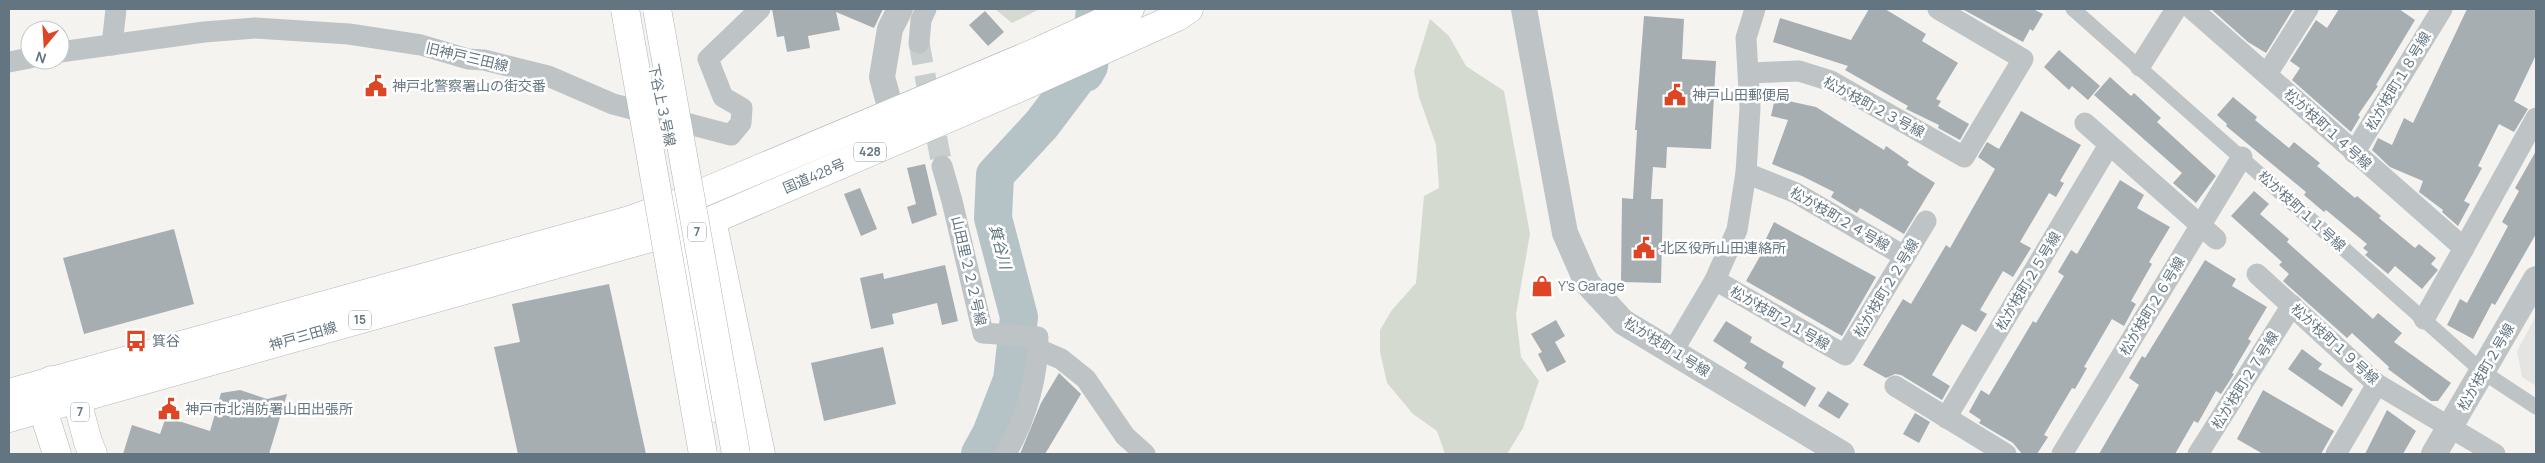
<svg xmlns="http://www.w3.org/2000/svg" width="2545" height="463" viewBox="0 0 2545 463" font-family="Manrope,'Noto Sans JP',sans-serif">
<style>
.built{fill:#e4e5e3}
.green{fill:#d5dad0}
.lines{fill:none;stroke-linecap:round;stroke-linejoin:round}
.river{stroke:#b6c3c6;stroke-width:38}
.building{fill:#a6aeb2}
.minor-tunnel{stroke:#c8cdce;stroke-width:21;stroke-dasharray:21 11;stroke-linecap:butt}
.primary-casing{stroke:#b1b6b9;stroke-width:29}
.trunk-casing{stroke:#b1b5b7;stroke-width:29}
.motorway-casing{stroke:#b1b5b7;stroke-width:29}
.pedestrian{stroke:#bec3c5;stroke-width:15}
.minor{stroke:#bec3c5;stroke-width:21}
.tertiary{stroke:#bec3c5;stroke-width:26}
.primary{stroke:#fff;stroke-width:28}
.trunk{stroke:#fff;stroke-width:28}
.motorway{stroke:#fff;stroke-width:28}
.motorway-bridge-casing{stroke:#b1b5b7;stroke-width:29;stroke-linecap:butt}
.motorway-bridge{stroke:#fff;stroke-width:28}
.labels{text-anchor:middle;stroke-width:5;stroke-linejoin:round;paint-order:stroke}
.shield{fill:#fff;stroke:#929ea6;stroke-width:1}
.shield-label{font-size:12px;font-weight:bold;fill:#637580}
.street-label{font-size:14px;fill:#637580;stroke:#fff}
.poi-label{font-size:14px;fill:#637580;stroke:#fff;text-anchor:start}
.water-label{font-size:15px;font-style:italic;fill:#5f777e;stroke:#fff}
</style>
<rect width="100%" height="100%" fill="#f4f3ef"/>
<path class="built" d="M2536,316V386L2522,377L2517,351Z"/>
<g class="green">
<path d="M995,9H1040L1012,23Z"/>
<path d="M1430,19L1449,36L1466,66L1504,91L1530,234L1516,314L1521,357L1539,381L1523,428L1507,454H1445L1437,431L1413,414L1387,383L1380,352V330L1392,310L1416,283L1424,196L1439,188L1436,145L1419,97L1414,71Z"/>
</g>
<g class="lines">
<path class="river" d="M980,454L991,434L1012,380L1019,317L993,218L995,175L1042,124L1079,75L1085,73L1089,66L1095,9"/>
</g>
<g class="building">
<path d="M772,9H883L874,28L836,12L840,30L808,36L810,48L787,52L784,36L777,37Z"/>
<path d="M1869,9H1885L1895,15L1926,34L1922,41L1958,63L1936,99L1941,101L1938,106L1969,124L1960,140L1938,128L1939,125L1906,109L1908,106L1845,70L1848,66L1773,42L1780,18L1851,40Z"/>
<path d="M1962,9H2033L2043,14L2033,31L2030,29L2023,42Z"/>
<path d="M2211,9H2293L2266,53L2248,42Z"/>
<path d="M2339,9H2399L2415,20L2376,85L2378,86L2358,115L2360,117L2351,132L2292,80L2300,68L2290,61L2316,20L2327,28Z"/>
<path d="M2467,9H2536V55L2514,101L2528,109L2514,132L2499,124L2478,166L2482,168L2464,201L2470,204L2458,226L2442,212L2443,210L2419,192L2423,181L2390,167L2372,150L2378,138L2392,145L2404,118L2413,123Z"/>
<path d="M985,11L1004,32L988,46L969,25Z"/>
<path d="M1644,16L1684,19L1682,59L1716,61L1711,149L1667,147L1666,168L1653,167L1651,199H1663L1661,283L1621,282L1622,198L1633,199L1637,130H1635Z"/>
<path d="M2059,50L2100,86L2088,100L2072,86L2069,90L2044,67Z"/>
<path d="M2110,77L2131,96L2134,93L2161,118L2157,122L2216,176L2196,203L2173,183L2182,173L2094,95Z"/>
<path d="M2233,97L2257,117L2255,120L2289,148L2294,142L2320,163L2317,166L2355,198L2357,196L2381,216L2379,218L2415,248L2419,244L2436,258L2431,264L2438,270L2422,289L2395,266L2388,274L2365,255L2368,252L2363,248L2367,244L2326,210L2324,212L2304,195L2306,192L2226,126L2227,124L2217,115Z"/>
<path d="M1775,98L1816,107L1884,150L1886,146L1909,162L1907,165L1935,183L1904,234L1860,208L1857,213L1831,197L1834,192L1802,176L1772,164L1788,120L1771,116Z"/>
<path d="M2021,111L2081,145L2060,181L2064,183L2056,197L2049,193L2020,242L2031,248L2013,277L2003,271L1980,310L1987,314L1976,332L1962,324L1932,375L1950,386L1942,400L1901,375L1895,374L1886,378L1863,365L1903,299L1911,304L1946,245L1950,248L1995,169L1978,157L1987,142L1999,149Z"/>
<path d="M2536,151V234L2495,305L2492,303L2473,339L2447,325L2460,299L2467,303L2508,226L2502,222L2519,191L2515,188Z"/>
<path d="M925,164L937,215L912,224L907,207L916,204L907,168Z"/>
<path d="M2120,180L2144,195L2137,208L2170,227L2149,262L2152,264L2131,301L2136,304L2124,326L2112,319L2084,367L2087,368L2075,389L2072,388L2044,435L2048,437L2037,454H2022L2013,443L1979,423L1981,420L1969,412L1981,390L1989,395L2033,321L2036,323L2064,276L2058,272L2071,250L2077,254Z"/>
<path d="M860,188L877,229L861,236L844,194Z"/>
<path d="M2254,191L2269,204L2260,214L2289,239L2287,242L2373,319L2378,313L2402,333L2394,342L2451,383L2438,401H2431L2388,369L2389,367L2352,333L2347,338L2283,281L2289,274L2279,265L2282,262L2231,216Z"/>
<path d="M1774,222L1876,277L1842,336L1746,281L1767,244L1764,243Z"/>
<path d="M174,229L194,304L84,334L63,258Z"/>
<path d="M2205,260L2236,279L2232,286L2267,307L2248,339L2251,341L2232,373L2234,374L2221,394L2216,391L2198,423L2194,421L2175,454H2099L2139,385L2129,378L2142,356L2145,358Z"/>
<path d="M945,265L958,321L942,325L937,303L892,314L894,324L871,329L860,278L883,273L884,279Z"/>
<path d="M609,284L646,454H518L494,347L520,342L512,304Z"/>
<path d="M1556,320L1565,336L1555,342L1566,362L1547,372L1538,354L1542,352L1531,334Z"/>
<path d="M1726,321L1752,337L1750,342L1784,362L1782,367L1816,388L1805,407L1744,368L1747,363L1713,341Z"/>
<path d="M883,347L896,404L824,421L811,363Z"/>
<path d="M2302,349L2322,364L2318,369L2353,389L2342,407L2288,369Z"/>
<path d="M1059,373L1081,394L1045,454H1020L1041,403Z"/>
<path d="M240,390L267,399L287,394L269,454H123L132,425L160,434L166,417L210,431L221,393Z"/>
<path d="M2263,390L2334,431L2321,454H2263L2237,439Z"/>
<path d="M1828,391L1849,404L1839,419L1818,406Z"/>
<path d="M2387,410L2416,431L2403,454H2365Z"/>
<path d="M1915,413L1930,422L1919,443L1903,434Z"/>
</g>
<g class="lines">
<path class="minor-tunnel" d="M919,43L942,166"/>
<g class="primary-casing">
<g id="primary">
<path d="M9,393L630,220L683,201"/>
<path d="M9,418L686,228"/>
</g>
</g>
<g class="trunk-casing">
<g id="trunk">
<path d="M715,408L679,230L685,200L1039,51L1130,9"/>
<path d="M761,454L712,220L1028,84L1177,17L1189,9"/>
</g>
</g>
<g class="motorway-casing">
<path id="motorway" d="M57,454L43,410L51,380L77,401L88,442L93,454"/>
</g>
<path class="pedestrian" d="M2073,9L2483,372L2536,407"/>
<g class="minor">
<path d="M2192,9L2464,248L2536,118"/>
<path d="M919,43L921,20L926,9"/>
<path d="M112,45L116,9"/>
<path d="M60,52L204,32L255,28L349,34L421,45L468,59L484,60L548,76L613,104L731,135L741,123L742,108L723,97L708,59L760,9"/>
<path d="M9,62L30,58"/>
<path d="M2140,66L2176,9"/>
<path d="M1749,73L1799,71L1831,81L1964,157L2023,59L1938,9"/>
<path d="M2267,74L2308,9"/>
<path d="M2085,123L2216,239"/>
<path d="M2354,153L2442,9"/>
<path d="M942,166L952,201L983,333L1038,337C1038,379 1026,418 1006,454"/>
<path d="M1746,173L1796,193L1904,256"/>
<path d="M2257,274L2377,384L2495,454"/>
<path d="M1715,280L1845,355L1926,221"/>
<path d="M2424,319L2464,248"/>
<path d="M1038,349L1061,359L1086,379L1125,436L1145,454"/>
<path d="M1673,351L1715,280L1737,230L1746,173L1750,108L1746,38L1755,9"/>
<path d="M1895,386L2006,454"/>
<path d="M1946,418L2109,145"/>
<path d="M2062,454L2242,157"/>
<path d="M2198,454L2292,305"/>
<path d="M2336,454L2377,384"/>
</g>
<g class="tertiary">
<path d="M1524,9L1565,233L1587,283L1623,322L1842,454"/>
<path d="M892,114L882,77L890,29L900,9"/>
<path d="M2434,454L2536,279"/>
</g>
<use href="#primary" class="primary"/>
<use href="#trunk" class="trunk"/>
<use href="#motorway" class="motorway"/>
<g class="motorway-bridge-casing">
<g id="motorway-bridge">
<path d="M625,9L703,454"/>
<path d="M657,9L736,454"/>
</g>
</g>
<use href="#motorway-bridge" class="motorway-bridge"/>
</g>
<defs>
<g id="civic-bare" transform="scale(1.725)"><path d="M-.6-6.5H3V-4.5H.6V-3L4-1V1h2V6H-6V1h2V-1L-.6-3ZM-1.2 2.5V6h2.4V2.5Z" fill="#de4525" stroke="#fff" stroke-width="2.5" paint-order="stroke"/></g>
<g id="shop-bare" transform="scale(1.725)"><path d="M-5-2.5h2.3a2.7 3.5 0 0 1 5.4 0H5L5.5 6h-11ZM-1.5-2.5h3a1.5 2.3 0 0 0-3 0Z" fill="#de4525" stroke="#fff" stroke-width="2.5" paint-order="stroke"/></g>
<g id="bus-bare" transform="scale(1.725)"><path d="M-5-6H5V4H4V6H2V4H-2V6H-4V4H-5ZM-3.5-4V0h7V-4ZM-3.5 1.2v1.5H-2V1.2ZM2 1.2v1.5H3.5V1.2Z" fill="#de4525" stroke="#fff" stroke-width="2.5" paint-order="stroke"/></g>
</defs>
<g fill-rule="evenodd">
<use href="#civic-bare" x="376" y="86"/>
<use href="#civic-bare" x="1675" y="95"/>
<use href="#civic-bare" x="1644" y="248"/>
<use href="#shop-bare" x="1542" y="286"/>
<use href="#bus-bare" x="136" y="341"/>
<use href="#civic-bare" x="169" y="409"/>
</g>
<g class="labels">
<g class="shield">
<rect x="854" y="142.5" width="32" height="19" rx="4"/>
<rect x="688" y="222.5" width="18" height="19" rx="4"/>
<rect x="349" y="310.5" width="22" height="19" rx="4"/>
<rect x="71" y="402.5" width="18" height="19" rx="4"/>
</g>
<g class="shield-label">
<text x="870" y="156">428</text>
<text x="697" y="236">7</text>
<text x="360" y="324">15</text>
<text x="80" y="416">7</text>
</g>
<g class="street-label">
<text transform="translate(467 57) rotate(13)" y="5">旧神戸三田線</text>
<text transform="translate(2398 81) rotate(-59)" y="5">松が枝町１８号線</text>
<text transform="translate(662 105) rotate(78)" y="5">下谷上３号線</text>
<text transform="translate(1874 107) rotate(28)" y="5">松が枝町２３号線</text>
<text transform="translate(2328 129) rotate(42)" y="5">松が枝町１４号線</text>
<text transform="translate(814 176) rotate(-23)" y="5">国道428号</text>
<text transform="translate(2302 211) rotate(42)" y="5">松が枝町１１号線</text>
<text transform="translate(1840 219) rotate(30)" y="5">松が枝町２４号線</text>
<text transform="translate(969 271) rotate(77)" y="5">山田里２２２号線</text>
<text transform="translate(2028 281) rotate(-59)" y="5">松が枝町２５号線</text>
<text transform="translate(1886 288) rotate(-59)" y="5">松が枝町２２号線</text>
<text transform="translate(2152 306) rotate(-59)" y="5">松が枝町２６号線</text>
<text transform="translate(1780 318) rotate(30)" y="5">松が枝町２１号線</text>
<text transform="translate(303 336) rotate(-16)" y="5">神戸三田線</text>
<text transform="translate(2335 344) rotate(42)" y="5">松が枝町１９号線</text>
<text transform="translate(1667 347) rotate(32)" y="5">松が枝町１号線</text>
<text transform="translate(2486 367) rotate(-60)" y="5">松が枝町２号線</text>
<text transform="translate(2245 380) rotate(-58)" y="5">松が枝町２７号線</text>
</g>
<g class="poi-label">
<text x="392" y="91">神戸北警察署山の街交番</text>
<text x="1692" y="100">神戸山田郵便局</text>
<text x="1660" y="253">北区役所山田連絡所</text>
<text x="1558" y="291">Y's Garage</text>
<text x="152" y="346">箕谷</text>
<text x="185" y="414">神戸市北消防署山田出張所</text>
</g>
<g class="water-label">
<text transform="translate(1000 247) rotate(75)" y="5">箕谷川</text>
</g>
</g>
<rect width="2545" height="463" fill="none" stroke="#637580" stroke-width="20"/>
<g transform="translate(45 45) rotate(198)"><circle r="24" fill="#ffffff" stroke="#c1c8cc"/>
<path d="M0-4L9 19L0 12L-9 19Z" fill="#de4525"/>
<text y="-8" font-size="14" font-weight="bold" text-anchor="middle" fill="#637580">N</text>
</g>
</svg>
